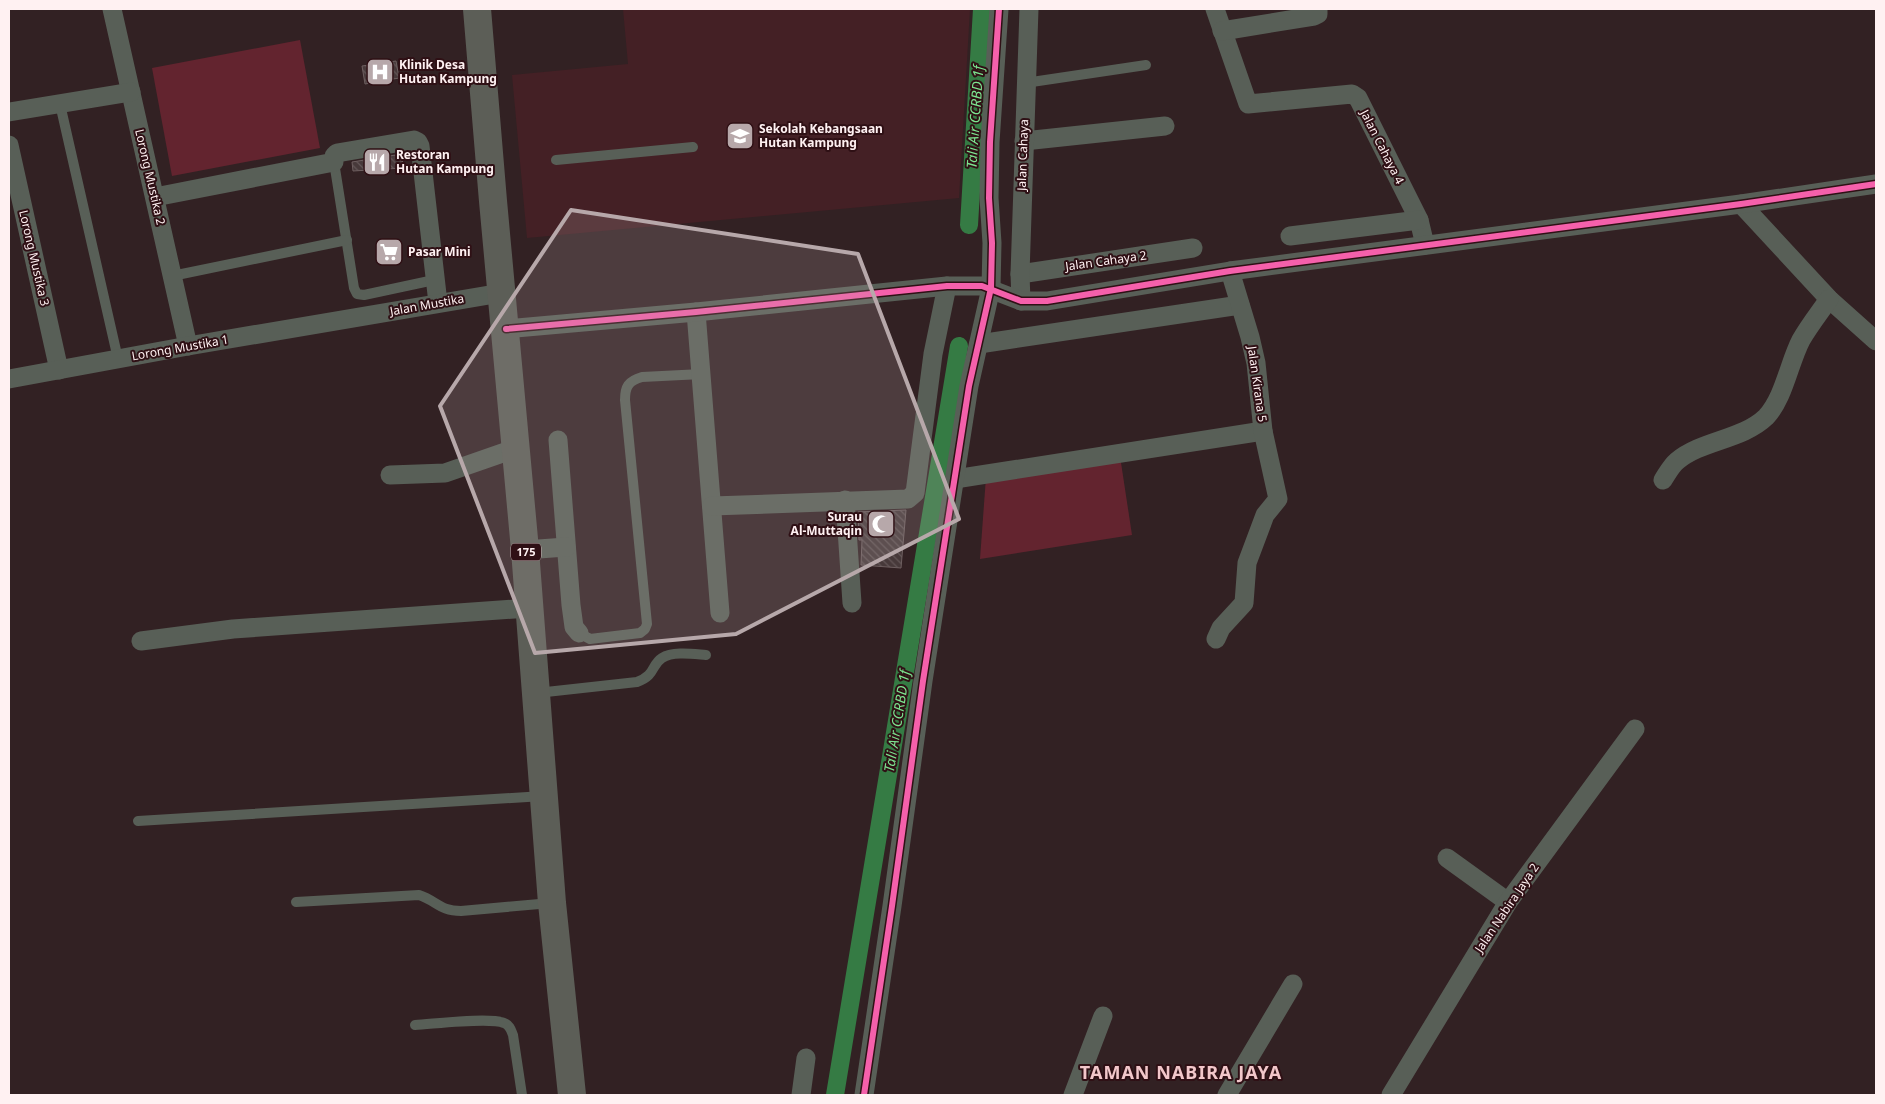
<svg xmlns="http://www.w3.org/2000/svg" width="1885" height="1104" viewBox="0 0 1885 1104" font-family="'Noto Sans',sans-serif">
<style>
.built{fill:#442025}
.green{fill:#63242f}
.lines{fill:none;stroke-linecap:round;stroke-linejoin:round}
.canal{stroke:#357b44;stroke-width:18}
.building{fill:url(#building-back-hatch);stroke:#6e5f60}
.service{stroke:#585f57;stroke-width:10}
.minor{stroke:#585f57;stroke-width:19}
.primary{stroke:#5c5e57;stroke-width:28}
.cycleway-casing{stroke:#2f1015;stroke-width:9}
.cycleway{stroke:#f560ab;stroke-width:6}
.marked{fill:#b7a8aa;fill-opacity:0.2;stroke:#b7a8aa;stroke-width:4;stroke-linejoin:round}
.labels{text-anchor:middle;stroke-width:4;stroke-linejoin:round;paint-order:stroke}
.shield{fill:#2f1015;stroke:#c1aeb0;stroke-width:1}
.shield-label{font-size:11px;font-weight:bold;fill:#fff1f2}
.poi-label{font-size:12px;font-weight:bold;fill:#fff1f2;stroke:#2f1015;text-anchor:start}
.street-label{font-size:12px;fill:#fff1f2;stroke:#2f1015}
.water-label{font-size:14px;font-style:italic;fill:#7de490;stroke:#2f1015}
.district-label{font-size:18px;font-weight:bold;letter-spacing:1px;fill:#f2c7ca;stroke:#2f1015}
</style>
<defs>
<pattern id="building-back-hatch" width="6" height="6" patternUnits="userSpaceOnUse" patternTransform="scale(1.25)"><rect width="6" height="6" fill="#47393a"/><path d="M-1 5l2 2M0 0l6 6M5-1l2 2" fill="none" stroke="#635657"/></pattern>
</defs>
<rect width="100%" height="100%" fill="#322123"/>
<path class="built" d="M623,9H970L959,198L527,238L512,75L628,64Z"/>
<g class="green">
<path d="M300,40L320,148L172,176L152,68Z"/>
<path d="M1120,456L1132,535L980,559L986,477Z"/>
</g>
<g class="lines">
<g class="canal">
<path d="M969,225L982,9"/>
<path d="M835,1095L959,346"/>
</g>
</g>
<g class="building">
<path d="M396,61L399,78L365,84L362,66Z"/>
<path d="M402,154L403,168L353,171L352,162Z"/>
<path d="M906,510L901,568L861,565L862,540H859L858,512Z"/>
</g>
<g class="lines">
<g class="service">
<path d="M1025,83L1146,65"/>
<path d="M60,104L118,359"/>
<path d="M556,160L693,147"/>
<path d="M334,162L354,288L357,294L364,295L434,280"/>
<path d="M172,276L347,240"/>
<path d="M579,633L590,639L640,633L645,629L647,624L625,400C625,387 628,381 642,377L702,374"/>
<path d="M537,693L637,682C656,675 651,665 662,658C673,651 693,654 706,655"/>
<path d="M138,821L543,796"/>
<path d="M296,902L419,895C437,901 440,911 461,911L551,903"/>
<path d="M415,1025C434,1024 489,1017 504,1023C510,1025 511,1030 513,1035L522,1095"/>
</g>
<g class="minor">
<path d="M112,9L188,346"/>
<path d="M1215,9L1248,104L1352,94L1358,98L1419,220L1425,245"/>
<path d="M1222,31L1314,16L1318,14V9"/>
<path d="M9,112L131,92"/>
<path d="M1024,141L1165,126"/>
<path d="M9,145L59,370"/>
<path d="M155,197L334,162V156L337,153L414,140L418,142L420,146L438,303"/>
<path d="M1741,204L1829,299L1876,341"/>
<path d="M1290,236L1419,220"/>
<path d="M1020,274L1193,248"/>
<path d="M1021,301L1020,274L1029,9"/>
<path d="M696,312L720,613"/>
<path d="M506,329L696,312L947,286H982L1021,301H1047L1230,271L1741,204L1876,184"/>
<path d="M979,344L1240,305"/>
<path d="M9,379L188,346L501,293"/>
<path d="M558,440L571,605L574,627L579,633"/>
<path d="M390,475L445,473L517,448"/>
<path d="M955,479L1263,431"/>
<path d="M1663,480C1667,474 1671,466 1677,461C1702,440 1742,440 1766,417C1784,398 1789,363 1801,340C1809,326 1820,312 1829,299"/>
<path d="M845,500L852,603"/>
<path d="M712,506L908,499L915,493L933,354L947,286"/>
<path d="M525,550L566,547"/>
<path d="M1216,639L1221,628L1244,603L1247,563L1265,515L1278,499L1263,431L1256,363L1250,337L1230,271"/>
<path d="M141,641L233,629L529,608"/>
<path d="M1447,858L1508,902"/>
<path d="M801,1095L806,1058"/>
<path d="M864,1095L892,906L923,681L969,386L991,288L992,243L989,198L990,142L999,9"/>
<path d="M1073,1095L1103,1016"/>
<path d="M1227,1095L1293,984"/>
<path d="M1391,1095L1508,902L1635,729"/>
</g>
<path class="primary" d="M477,9L493,201L525,550L552,903L572,1095"/>
<g class="cycleway-casing">
<g id="cycleway">
<path d="M506,329L696,312L947,286H982L1021,301H1047L1230,271L1741,204L1876,184"/>
<path d="M864,1095L892,906L923,681L969,386L991,288L992,243L989,198L990,142L999,9"/>
</g>
</g>
<use href="#cycleway" class="cycleway"/>
</g>
<path class="marked" d="M571,210L858,254L959,519L736,634L535,653L440,406Z"/>
<defs>
<g id="hospital-square" transform="scale(1.4375)"><rect x="-9" y="-9" width="18" height="18" rx="4" fill="#b7a8aa" stroke="#2f1015"/><path d="M-5-5h3v3.5h4V-5h3V5h-3V1.5h-4V5h-3Z" fill="#fff"/></g>
<g id="school-square" transform="scale(1.4375)"><rect x="-9" y="-9" width="18" height="18" rx="4" fill="#b7a8aa" stroke="#2f1015"/><path d="M0-5L7-2L0 1L-7-2ZM-4 1L0 2.5L4 1V4Q0 6-4 4Z" fill="#fff"/></g>
<g id="restaurant-square" transform="scale(1.4375)"><rect x="-9" y="-9" width="18" height="18" rx="4" fill="#b7a8aa" stroke="#2f1015"/><path d="M-5-6h1v4h1v-4h1v4h1v-4h1v5L-1.5 .5V6h-2V.5L-5-1ZM5-6V6H3V1.5H1.5Q1.5-4 5-6Z" fill="#fff"/></g>
<g id="supermarket-square" transform="scale(1.4375)"><rect x="-9" y="-9" width="18" height="18" rx="4" fill="#b7a8aa" stroke="#2f1015"/><path d="M-6-5.5h2.5l.6 2H6L4.5 2H-2.5L-4.4-4H-6ZM-1.5 3.2a1.3 1.3 0 1 0 .1 0ZM3 3.2a1.3 1.3 0 1 0 .1 0Z" fill="#fff"/></g>
<g id="mosque-square" transform="scale(1.4375)"><rect x="-9" y="-9" width="18" height="18" rx="4" fill="#b7a8aa" stroke="#2f1015"/><path d="M3.5-4.9A6 6 0 1 0 3.5 4.9A5 5 0 1 1 3.5-4.9Z" fill="#fff"/></g>
</defs>
<g fill-rule="evenodd">
<use href="#hospital-square" x="380" y="72"/>
<use href="#school-square" x="740" y="136"/>
<use href="#restaurant-square" x="377" y="162"/>
<use href="#supermarket-square" x="389" y="252"/>
<use href="#mosque-square" x="881" y="524"/>
</g>
<g class="labels">
<rect class="shield" x="511" y="543.5" width="30" height="17" rx="4"/>
<g class="shield-label">
<text x="526" y="556">175</text>
</g>
<g class="poi-label">
<text x="399" y="69">Klinik Desa<tspan x="399" dy="14">Hutan Kampung</tspan></text>
<text x="759" y="133">Sekolah Kebangsaan<tspan x="759" dy="14">Hutan Kampung</tspan></text>
<text x="396" y="159">Restoran<tspan x="396" dy="14">Hutan Kampung</tspan></text>
<text x="408" y="256">Pasar Mini</text>
<text x="862" y="521" text-anchor="end">Surau<tspan x="862" dy="14">Al-Muttaqin</tspan></text>
</g>
<g class="street-label">
<text transform="translate(1382 147) rotate(63)" y="4">Jalan Cahaya 4</text>
<text transform="translate(1023 155) rotate(-88)" y="4">Jalan Cahaya</text>
<text transform="translate(150 177) rotate(77)" y="4">Lorong Mustika 2</text>
<text transform="translate(34 258) rotate(77)" y="4">Lorong Mustika 3</text>
<text transform="translate(1106 261) rotate(-8)" y="4">Jalan Cahaya 2</text>
<text transform="translate(427 305) rotate(-10)" y="4">Jalan Mustika</text>
<text transform="translate(180 348) rotate(-10)" y="4">Lorong Mustika 1</text>
<text transform="translate(1257 384) rotate(82)" y="4">Jalan Kirana 5</text>
<text transform="translate(1507 908) rotate(-56)" y="4">Jalan Nabira Jaya 2</text>
</g>
<g class="water-label">
<text transform="translate(975 117) rotate(-86)" y="5">Tali Air CCRBD 1f</text>
<text transform="translate(897 721) rotate(-81)" y="5">Tali Air CCRBD 1f</text>
</g>
<g class="district-label">
<text x="1181" y="1079">TAMAN NABIRA JAYA</text>
</g>
</g>
<rect width="1885" height="1104" fill="none" stroke="#fff1f2" stroke-width="20"/>
</svg>
